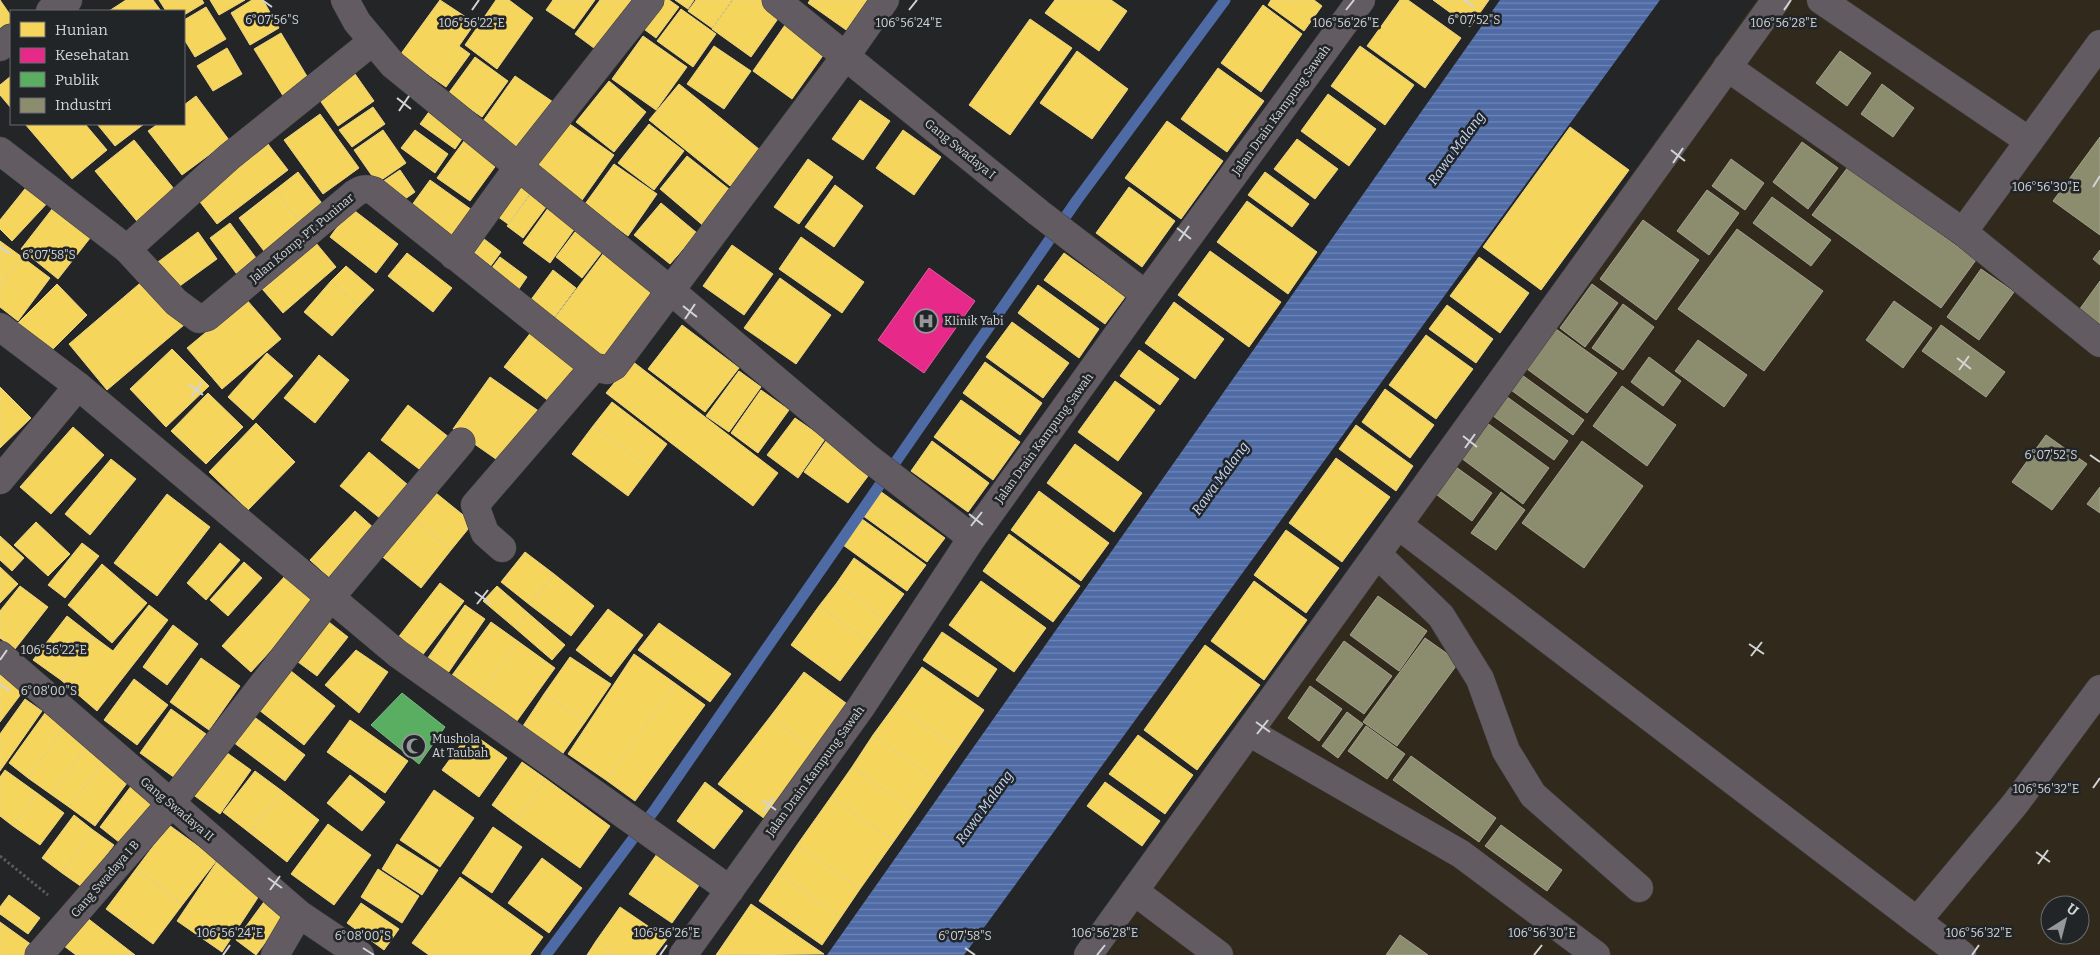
<svg xmlns="http://www.w3.org/2000/svg" width="2100" height="955" viewBox="0 0 2100 955" font-family="Bitter,serif">
<style>
.industrial{fill:#312a1c;fill-rule:evenodd}
.water{fill:url(#water-rules)}
.homes{fill:#f6d55c;stroke:#ebd581}
.health{fill:#e7298a;stroke:#e15ca1}
.public{fill:#5aae61;stroke:#7eb984}
.industry{fill:#8c8c6e;stroke:#a1a28d}
.lines{fill:none;stroke-linecap:round;stroke-linejoin:round}
.stream{stroke:#4f6ba5;stroke-width:11}
.minor-casing{stroke:#404142;stroke-width:29}
.path{stroke:#5e5a5e;stroke-width:3;stroke-dasharray:2.5 2.5;stroke-linecap:butt}
.minor{stroke:#625b62;stroke-width:28}
.ticks{fill:none;stroke:#d2d4d6;stroke-width:2}
.labels{text-anchor:middle;stroke-width:5;stroke-linejoin:round;paint-order:stroke}
.street-label{font-size:12px;fill:#d2d4d6;stroke:#222528}
.poi-label{font-size:12px;fill:#d2d4d6;stroke:#222528;text-anchor:start}
.water-label{font-size:14px;font-style:italic;fill:#c6d9fd;stroke:#222528}
.ticks-label{font-size:12px;text-anchor:middle;fill:#d2d4d6;stroke:#222528;stroke-width:5;stroke-linejoin:round;paint-order:stroke}
</style>
<defs>
<pattern id="water-rules" width="6" height="5" patternUnits="userSpaceOnUse" patternTransform="scale(1.25)"><rect width="6" height="5" fill="#4f6ba5"/><path d="M0 2.5h6" fill="none" stroke="#7086b5"/></pattern>
</defs>
<rect width="100%" height="100%" fill="#232527"/>
<path class="industrial" d="M1756,0H2100V955H1074ZM2050,905H2080V935H2050Z"/>
<path class="water" d="M1500,0H1660L964,955H827Z"/>
<g class="homes">
<path d="M0,0L11,16V25L0,33Z"/>
<path d="M126,0H153L161,11H109Z"/>
<path d="M159,0H202L204,3L184,15V11H166Z"/>
<path d="M210,0H245L219,15Z"/>
<path d="M252,0H263L279,28L250,45L231,13Z"/>
<path d="M440,0L475,23L459,46L470,54L446,87L400,55Z"/>
<path d="M496,0H509L533,18L497,69L465,45Z"/>
<path d="M553,0H595L574,29L546,10Z"/>
<path d="M600,0H640L602,54L575,34Z"/>
<path d="M655,0H669L679,7L656,38L637,24Z"/>
<path d="M675,0H694L688,9Z"/>
<path d="M696,0H732L712,28L688,11Z"/>
<path d="M733,0H765L782,13L751,57L712,29Z"/>
<path d="M810,0H872L849,32L808,3Z"/>
<path d="M1055,0H1111L1127,11L1099,51L1045,13Z"/>
<path d="M1271,0H1314L1322,6L1304,31L1268,5Z"/>
<path d="M1400,0H1408L1461,38L1425,88L1367,46Z"/>
<path d="M1433,0H1489L1470,27Z"/>
<path d="M1263,5L1302,34L1261,92L1221,63Z"/>
<path d="M206,7L226,39L195,57L184,39V20Z"/>
<path d="M681,9L716,34L693,67L657,41Z"/>
<path d="M1030,19L1072,48L1010,135L969,105Z"/>
<path d="M785,25L824,54L792,99L753,71Z"/>
<path d="M281,33L311,83L285,99L254,49Z"/>
<path d="M643,36L687,67L656,110L612,79Z"/>
<path d="M714,46L751,71L724,109L687,84Z"/>
<path d="M1360,46L1414,85L1385,125L1331,86Z"/>
<path d="M227,48L242,74L213,91L197,66Z"/>
<path d="M1077,51L1128,89L1092,139L1040,103Z"/>
<path d="M475,57L508,81L482,117L448,94Z"/>
<path d="M1218,68L1264,101L1227,152L1181,119Z"/>
<path d="M355,74L374,101L338,126L319,99Z"/>
<path d="M11,76V108L0,95V85Z"/>
<path d="M515,76L556,104L521,152L481,124Z"/>
<path d="M609,81L646,112L614,152L576,122Z"/>
<path d="M679,84L765,154L735,190L649,120Z"/>
<path d="M1328,94L1376,129L1349,166L1301,131Z"/>
<path d="M196,96L229,140L182,175L148,131L158,124H184V105Z"/>
<path d="M860,100L890,121L863,160L832,139Z"/>
<path d="M434,105L468,130L455,149L420,124Z"/>
<path d="M373,107L385,124L352,147L339,130Z"/>
<path d="M320,114L359,168L323,194L284,140Z"/>
<path d="M564,120L614,155L580,203L530,168Z"/>
<path d="M1167,121L1223,161L1181,219L1125,178Z"/>
<path d="M25,124H85L107,150L72,179Z"/>
<path d="M97,124H144L115,146Z"/>
<path d="M649,124L684,151L654,190L618,163Z"/>
<path d="M1570,127L1629,170L1541,290L1483,247Z"/>
<path d="M383,130L406,163L377,183L354,150Z"/>
<path d="M415,130L448,154L435,173L401,148Z"/>
<path d="M903,130L941,157L914,195L876,168Z"/>
<path d="M467,137L500,160L470,201L437,178Z"/>
<path d="M1297,139L1338,169L1315,199L1274,169Z"/>
<path d="M134,140L179,195L141,226L95,171Z"/>
<path d="M268,144L288,170L217,224L197,198Z"/>
<path d="M687,156L734,193L706,228L660,189Z"/>
<path d="M808,159L833,177L799,224L774,207Z"/>
<path d="M614,164L657,194L628,236L585,204Z"/>
<path d="M400,170L415,192L398,204L382,182Z"/>
<path d="M298,172L324,206L301,223L275,190Z"/>
<path d="M1265,172L1309,204L1292,227L1248,195Z"/>
<path d="M514,178L532,191L508,224L490,211Z"/>
<path d="M32,180L52,198L12,241L0,229V220Z"/>
<path d="M430,180L472,210L451,240L409,209Z"/>
<path d="M835,185L863,206L834,247L805,227Z"/>
<path d="M1129,187L1175,221L1142,267L1096,233Z"/>
<path d="M275,190L301,223L264,251L239,218Z"/>
<path d="M533,191L549,203L523,238L507,226Z"/>
<path d="M1247,201L1317,252L1288,294L1217,242Z"/>
<path d="M661,203L697,233L670,264L634,235Z"/>
<path d="M56,204L94,233L58,279L21,249Z"/>
<path d="M551,204L578,224L550,263L523,243Z"/>
<path d="M351,208L398,244L376,273L330,237Z"/>
<path d="M230,223L259,262L239,277L210,238Z"/>
<path d="M578,228L605,248L582,278L556,257Z"/>
<path d="M198,232L217,259L177,288L158,262Z"/>
<path d="M475,232L501,252L487,271L461,252Z"/>
<path d="M311,237L336,267L283,313L257,283Z"/>
<path d="M801,237L864,282L842,313L779,269Z"/>
<path d="M0,241L22,257L0,286Z"/>
<path d="M732,245L773,274L744,315L703,286Z"/>
<path d="M606,250L661,291L608,360L554,319Z"/>
<path d="M1210,251L1281,302L1249,347L1178,295Z"/>
<path d="M407,253L452,288L433,312L388,276Z"/>
<path d="M1064,253L1125,297L1105,324L1044,280Z"/>
<path d="M22,257L50,278L18,321L0,307V286Z"/>
<path d="M500,257L527,277L516,293L488,273Z"/>
<path d="M1479,257L1529,293L1500,333L1450,296Z"/>
<path d="M346,266L374,290L359,306L331,281Z"/>
<path d="M553,270L576,288L550,323L527,305Z"/>
<path d="M780,278L831,315L796,364L744,328Z"/>
<path d="M145,279L184,325L107,390L69,344Z"/>
<path d="M331,281L359,306L332,336L304,312Z"/>
<path d="M57,284L87,315L47,355L17,324Z"/>
<path d="M1038,285L1099,329L1079,358L1018,313Z"/>
<path d="M246,299L281,339L222,389L187,348Z"/>
<path d="M1174,302L1224,339L1195,379L1145,343Z"/>
<path d="M1447,305L1493,339L1476,363L1429,329Z"/>
<path d="M1012,322L1069,363L1043,398L986,357Z"/>
<path d="M682,325L739,368L705,412L648,369Z"/>
<path d="M532,331L581,370L554,405L504,367Z"/>
<path d="M1426,335L1473,369L1436,419L1389,385Z"/>
<path d="M172,349L209,386L166,427L130,389Z"/>
<path d="M1139,350L1179,379L1160,405L1120,376Z"/>
<path d="M267,353L293,376L253,420L228,397Z"/>
<path d="M319,355L349,380L315,423L284,398Z"/>
<path d="M632,361L778,473L753,506L606,393Z"/>
<path d="M985,362L1042,403L1020,435L963,393Z"/>
<path d="M739,371L761,387L729,432L706,416Z"/>
<path d="M490,377L540,412L503,464L453,429Z"/>
<path d="M1115,381L1155,410L1118,461L1078,432Z"/>
<path d="M0,387L31,418L0,448Z"/>
<path d="M1385,389L1434,425L1410,458L1362,422Z"/>
<path d="M761,390L789,410L758,453L731,433Z"/>
<path d="M208,393L243,427L206,464L171,431Z"/>
<path d="M961,400L1020,442L993,480L934,437Z"/>
<path d="M612,402L667,444L649,468L593,426Z"/>
<path d="M408,405L450,438L423,472L381,440Z"/>
<path d="M795,418L825,439L798,478L767,455Z"/>
<path d="M256,423L295,462L248,510L209,472Z"/>
<path d="M1356,425L1413,466L1396,491L1339,449Z"/>
<path d="M593,426L649,468L628,496L572,454Z"/>
<path d="M73,427L104,455L51,514L20,487Z"/>
<path d="M826,441L871,472L848,503L804,472Z"/>
<path d="M932,441L989,483L968,512L911,471Z"/>
<path d="M1075,444L1142,493L1114,532L1047,483Z"/>
<path d="M369,452L414,490L386,523L340,486Z"/>
<path d="M1336,458L1390,497L1342,562L1289,523Z"/>
<path d="M111,459L136,479L90,535L65,514Z"/>
<path d="M431,489L473,523L451,550L409,516Z"/>
<path d="M880,491L945,538L927,562L862,515Z"/>
<path d="M1039,491L1109,543L1081,581L1011,530Z"/>
<path d="M167,494L210,527L157,596L114,563Z"/>
<path d="M355,511L376,530L332,580L310,560Z"/>
<path d="M409,516L451,550L421,588L379,554Z"/>
<path d="M862,519L926,565L907,591L843,545Z"/>
<path d="M36,522L70,554L48,576L14,545Z"/>
<path d="M1286,530L1339,568L1306,613L1254,575Z"/>
<path d="M1009,534L1080,586L1053,622L983,571Z"/>
<path d="M0,536L24,558L12,571L0,560Z"/>
<path d="M82,543L99,556L65,598L48,585Z"/>
<path d="M220,543L240,560L206,600L187,583Z"/>
<path d="M525,552L554,574L530,605L501,582Z"/>
<path d="M854,558L904,594L885,620L836,584Z"/>
<path d="M244,562L262,578L228,616L210,600Z"/>
<path d="M102,564L147,603L112,643L68,605Z"/>
<path d="M0,567L18,584L0,603Z"/>
<path d="M554,574L594,606L571,636L530,605Z"/>
<path d="M285,576L314,603L251,672L222,646Z"/>
<path d="M981,581L1046,628L1014,672L949,625Z"/>
<path d="M1254,581L1307,620L1264,680L1211,641Z"/>
<path d="M440,583L464,601L421,657L397,639Z"/>
<path d="M836,584L885,620L869,642L819,606Z"/>
<path d="M20,586L48,607L15,649L0,638V611Z"/>
<path d="M497,586L528,613L515,628L483,601Z"/>
<path d="M149,605L168,620L97,711L61,680L94,637L113,651Z"/>
<path d="M465,605L485,619L446,676L425,662Z"/>
<path d="M819,606L869,642L840,681L791,645Z"/>
<path d="M608,609L643,635L611,677L576,650Z"/>
<path d="M528,613L565,645L552,660L515,628Z"/>
<path d="M67,616L94,637L61,680L33,660Z"/>
<path d="M325,619L348,637L317,676L294,659Z"/>
<path d="M491,622L519,642L478,698L450,678Z"/>
<path d="M659,623L731,674L710,702L638,650Z"/>
<path d="M173,625L198,644L167,685L143,667Z"/>
<path d="M942,632L997,669L978,697L923,660Z"/>
<path d="M519,642L555,668L514,725L478,698Z"/>
<path d="M1205,645L1260,685L1197,770L1144,730Z"/>
<path d="M356,650L388,672L359,713L325,685Z"/>
<path d="M634,654L676,684L606,780L568,754Z"/>
<path d="M570,657L611,684L585,722L544,694Z"/>
<path d="M201,658L240,686L209,730L170,702Z"/>
<path d="M0,666L27,686L0,722Z"/>
<path d="M922,667L984,710L958,748L895,705Z"/>
<path d="M291,671L335,706L304,745L259,710Z"/>
<path d="M804,672L854,709L820,755L770,717Z"/>
<path d="M134,679L168,705L137,745L104,720Z"/>
<path d="M676,684L705,705L635,801L606,780Z"/>
<path d="M544,694L585,722L561,756L521,729Z"/>
<path d="M25,699L42,711L0,771V734Z"/>
<path d="M895,705L958,748L936,780L873,735Z"/>
<path d="M171,709L206,734L175,778L140,753Z"/>
<path d="M45,713L64,727L28,778L9,763Z"/>
<path d="M253,716L305,755L285,781L233,742Z"/>
<path d="M770,717L820,755L769,822L718,784Z"/>
<path d="M350,720L408,761L385,793L327,752Z"/>
<path d="M64,727L88,744L52,795L28,778Z"/>
<path d="M470,732L507,758L479,797L442,770Z"/>
<path d="M873,735L936,780L915,811L852,767Z"/>
<path d="M1138,735L1193,775L1165,814L1109,774Z"/>
<path d="M88,744L105,760L69,807L52,795Z"/>
<path d="M223,750L251,770L220,814L192,794Z"/>
<path d="M105,760L130,779L95,826L69,807Z"/>
<path d="M522,762L546,779L515,822L492,805Z"/>
<path d="M852,767L915,811L894,841L831,797Z"/>
<path d="M5,770L37,793L13,826L0,816V777Z"/>
<path d="M255,771L282,791L250,833L223,812Z"/>
<path d="M350,775L385,802L362,831L327,803Z"/>
<path d="M546,779L610,826L580,868L515,822Z"/>
<path d="M135,781L160,800L124,846L100,827Z"/>
<path d="M705,782L743,811L714,849L677,821Z"/>
<path d="M1105,782L1160,821L1142,846L1087,806Z"/>
<path d="M434,790L474,818L440,867L400,840Z"/>
<path d="M282,791L319,820L287,862L250,833Z"/>
<path d="M37,793L64,813L40,845L13,826Z"/>
<path d="M831,797L894,841L860,889L797,845Z"/>
<path d="M74,815L93,830L62,873L42,858Z"/>
<path d="M328,824L371,855L334,905L291,874Z"/>
<path d="M169,825L217,860L183,904L136,869Z"/>
<path d="M493,827L522,847L492,893L462,873Z"/>
<path d="M93,830L114,845L82,887L62,873Z"/>
<path d="M397,844L438,870L422,895L382,869Z"/>
<path d="M797,845L860,889L841,917L778,873Z"/>
<path d="M659,851L702,881L672,923L629,894Z"/>
<path d="M542,858L582,888L549,933L508,903Z"/>
<path d="M218,860L263,890L222,952L177,921Z"/>
<path d="M136,869L183,904L153,944L106,909Z"/>
<path d="M378,869L419,896L402,923L361,897Z"/>
<path d="M778,873L841,917L822,945L759,901Z"/>
<path d="M460,877L543,937L530,955H429L412,943Z"/>
<path d="M9,895L40,918L28,934L0,914V907Z"/>
<path d="M269,895L289,911L256,955L236,940Z"/>
<path d="M361,903L399,929L384,950L347,923Z"/>
<path d="M751,904L824,954L716,955Z"/>
<path d="M620,907L667,939L655,955H616L596,941Z"/>
<path d="M86,917L135,955H76L64,946Z"/>
<path d="M0,922L36,948L31,955H0Z"/>
<path d="M596,941L616,955H587Z"/>
</g>
<path class="health" d="M929,268L975,301L924,373L878,340Z"/>
<path class="public" d="M402,693L445,727L419,764L371,725Z"/>
<g class="industry">
<path d="M1840,51L1871,73L1847,106L1816,83Z"/>
<path d="M1882,84L1914,108L1893,137L1861,114Z"/>
<path d="M2100,137V235L2053,201Z"/>
<path d="M1802,142L1838,168L1808,209L1773,182Z"/>
<path d="M1731,159L1764,183L1745,210L1712,186Z"/>
<path d="M1848,167L1976,260L1941,308L1812,215Z"/>
<path d="M1707,190L1739,213L1709,255L1677,231Z"/>
<path d="M1772,197L1831,240L1811,266L1753,223Z"/>
<path d="M1643,220L1699,260L1656,320L1600,279Z"/>
<path d="M1737,229L1823,291L1764,371L1678,309Z"/>
<path d="M2100,250V265L2093,259Z"/>
<path d="M1981,269L2014,292L1979,340L1947,317Z"/>
<path d="M2100,281V335L2074,317Z"/>
<path d="M1592,284L1618,303L1585,347L1560,328Z"/>
<path d="M1894,301L1932,328L1903,368L1866,340Z"/>
<path d="M1623,304L1654,327L1623,370L1592,348Z"/>
<path d="M1941,325L2005,372L1986,397L1922,351Z"/>
<path d="M1556,329L1617,373L1587,413L1527,369Z"/>
<path d="M1698,340L1747,375L1724,407L1675,371Z"/>
<path d="M1649,357L1681,381L1663,406L1631,382Z"/>
<path d="M1522,375L1584,420L1573,435L1511,390Z"/>
<path d="M1622,386L1676,425L1647,466L1593,426Z"/>
<path d="M1503,394L1568,441L1554,460L1489,413Z"/>
<path d="M1483,420L1549,468L1523,504L1457,455Z"/>
<path d="M2046,435L2087,464L2052,510L2012,482Z"/>
<path d="M1582,441L1643,486L1584,568L1522,523Z"/>
<path d="M1449,462L1492,493L1472,521L1429,489Z"/>
<path d="M2100,487V513L2087,504Z"/>
<path d="M1501,492L1525,510L1496,550L1471,533Z"/>
<path d="M1378,596L1427,631L1399,671L1350,635Z"/>
<path d="M1425,638L1459,662L1397,746L1363,722Z"/>
<path d="M1344,641L1392,676L1364,714L1316,680Z"/>
<path d="M1310,686L1342,709L1319,741L1288,718Z"/>
<path d="M1347,712L1363,724L1338,758L1322,746Z"/>
<path d="M1366,726L1405,754L1387,779L1348,751Z"/>
<path d="M1411,756L1496,818L1479,842L1393,780Z"/>
<path d="M1501,825L1562,870L1547,891L1485,846Z"/>
<path d="M1400,935L1428,955H1386Z"/>
</g>
<g class="lines">
<path class="stream" d="M546,955L656,808L1077,200L1225,0"/>
<g class="minor-casing">
<g id="minor">
<path d="M345,0L357,22L393,65L670,290L867,457L972,538"/>
<path d="M776,0L1039,213L1146,295"/>
<path d="M1821,0L2029,141"/>
<path d="M50,11L68,0"/>
<path d="M0,47L11,38"/>
<path d="M1727,67L1963,232L2100,343"/>
<path d="M0,151L127,249L176,302L199,319L207,317L354,194C361,189 365,188 374,191L594,367L607,370L614,366L845,57L885,0"/>
<path d="M1963,232L2100,44"/>
<path d="M127,249L229,157L373,41"/>
<path d="M454,256L519,166L650,0"/>
<path d="M0,327L78,386L398,654L730,890"/>
<path d="M0,480L78,386"/>
<path d="M1398,525L1917,921L2015,804L2100,689"/>
<path d="M502,548L485,533L475,505L594,367"/>
<path d="M1377,554L1441,616L1480,679L1506,751L1533,795L1639,888"/>
<path d="M0,655L299,914L360,955"/>
<path d="M1249,732L1461,854L1596,955"/>
<path d="M1134,891L1219,955"/>
<path d="M1917,921L1962,955"/>
<path d="M39,955L171,803L330,598L461,442"/>
<path d="M275,955L299,914"/>
<path d="M683,955L861,707L972,538L1146,295L1361,0"/>
<path d="M1088,955L1776,0"/>
</g>
</g>
<path class="path" d="M0,856L48,895"/>
<use href="#minor" class="minor"/>
</g>
<path class="ticks" d="M262,0L272,7M1464,0L1474,7M472,10L479,0M909,10L917,0M1346,10L1354,0M1784,10L1791,0M397,98L411,109M399,111L409,96M1671,150L1685,161M1673,163L1683,148M2093,187L2100,176M1177,228L1191,239M1179,241L1189,226M0,247L10,254M683,306L697,317M685,319L695,304M1957,358L1971,369M1959,370L1969,356M189,384L203,395M191,397L202,382M1463,436L1477,447M1465,448L1475,434M2090,455L2100,462M969,514L983,525M971,526L982,512M475,592L490,603M477,604L488,590M1749,644L1764,654M1751,656L1762,642M0,660L7,650M0,684L10,691M1256,722L1270,732M1257,734L1268,720M2093,788L2100,778M762,800L776,810M764,812L774,798M2036,852L2050,862M2038,864L2048,850M268,878L282,888M270,890L280,876M363,948L374,955M965,948L975,955M223,955L230,945M660,955L667,945M1097,955L1105,945M1534,955L1542,945M1972,955L1979,945"/>
<defs>
<g id="hospital-ring" transform="scale(1.25)"><circle r="9.5" fill="#222528" stroke="#959799" stroke-width="1.5"/><path d="M-5-5h3v3.5h4V-5h3V5h-3V1.5h-4V5h-3Z" fill="#959799"/></g>
<g id="mosque-ring" transform="scale(1.25)"><circle r="9.5" fill="#222528" stroke="#959799" stroke-width="1.5"/><path d="M3.5-4.9A6 6 0 1 0 3.5 4.9A5 5 0 1 1 3.5-4.9Z" fill="#959799"/></g>
</defs>
<g fill-rule="evenodd">
<use href="#hospital-ring" x="926" y="321"/>
<use href="#mosque-ring" x="414" y="746"/>
</g>
<g class="labels">
<g class="street-label">
<text transform="translate(1281 110) rotate(-54)" y="4">Jalan Drain Kampung Sawah</text>
<text transform="translate(960 149) rotate(39)" y="4">Gang Swadaya I</text>
<text transform="translate(302 238) rotate(-40)" y="4">Jalan Komp. PT. Puninar</text>
<text transform="translate(1044 438) rotate(-54)" y="4">Jalan Drain Kampung Sawah</text>
<text transform="translate(815 771) rotate(-54)" y="4">Jalan Drain Kampung Sawah</text>
<text transform="translate(177 809) rotate(40)" y="4">Gang Swadaya II</text>
<text transform="translate(105 879) rotate(-49)" y="4">Gang Swadaya I B</text>
</g>
<g class="poi-label">
<text x="944" y="325">Klinik Yabi</text>
<text x="432" y="743">Mushola<tspan x="432" dy="14">At Taubah</tspan></text>
</g>
<g class="water-label">
<text transform="translate(1456 148) rotate(-54)" y="5">Rawa Malang</text>
<text transform="translate(1220 478) rotate(-54)" y="5">Rawa Malang</text>
<text transform="translate(984 807) rotate(-54)" y="5">Rawa Malang</text>
</g>
</g>
<g class="ticks-label">
<text x="272" y="24">6°07'56"S</text>
<text x="1474" y="24">6°07'52"S</text>
<text x="472" y="27">106°56'22"E</text>
<text x="909" y="27">106°56'24"E</text>
<text x="1346" y="27">106°56'26"E</text>
<text x="1784" y="27">106°56'28"E</text>
<text x="2046" y="191">106°56'30"E</text>
<text x="49" y="259">6°07'58"S</text>
<text x="2051" y="459">6°07'52"S</text>
<text x="54" y="654">106°56'22"E</text>
<text x="49" y="695">6°08'00"S</text>
<text x="2046" y="793">106°56'32"E</text>
<text x="230" y="937">106°56'24"E</text>
<text x="667" y="937">106°56'26"E</text>
<text x="1105" y="937">106°56'28"E</text>
<text x="1542" y="937">106°56'30"E</text>
<text x="1979" y="937">106°56'32"E</text>
<text x="363" y="940">6°08'00"S</text>
<text x="965" y="940">6°07'58"S</text>
</g>
<rect x="10" y="10" width="175" height="115" fill="#222528" stroke="#686b6e"/>
<rect x="20" y="22" width="25" height="15" fill="#f6d55c" stroke="#686b6e"/>
<text x="55" y="35" font-size="15" fill="#d2d4d6">Hunian</text>
<rect x="20" y="48" width="25" height="15" fill="#e7298a" stroke="#686b6e"/>
<text x="55" y="60" font-size="15" fill="#d2d4d6">Kesehatan</text>
<rect x="20" y="72" width="25" height="15" fill="#5aae61" stroke="#686b6e"/>
<text x="55" y="85" font-size="15" fill="#d2d4d6">Publik</text>
<rect x="20" y="98" width="25" height="15" fill="#8c8c6e" stroke="#686b6e"/>
<text x="55" y="110" font-size="15" fill="#d2d4d6">Industri</text>
<g transform="translate(2065 920) rotate(36)"><circle r="24" fill="#222528" stroke="#686b6e"/>
<path d="M0-4L9 19L0 12L-9 19Z" fill="#959799"/>
<text y="-8" font-size="14" font-weight="bold" text-anchor="middle" fill="#d2d4d6">U</text>
</g>
</svg>
